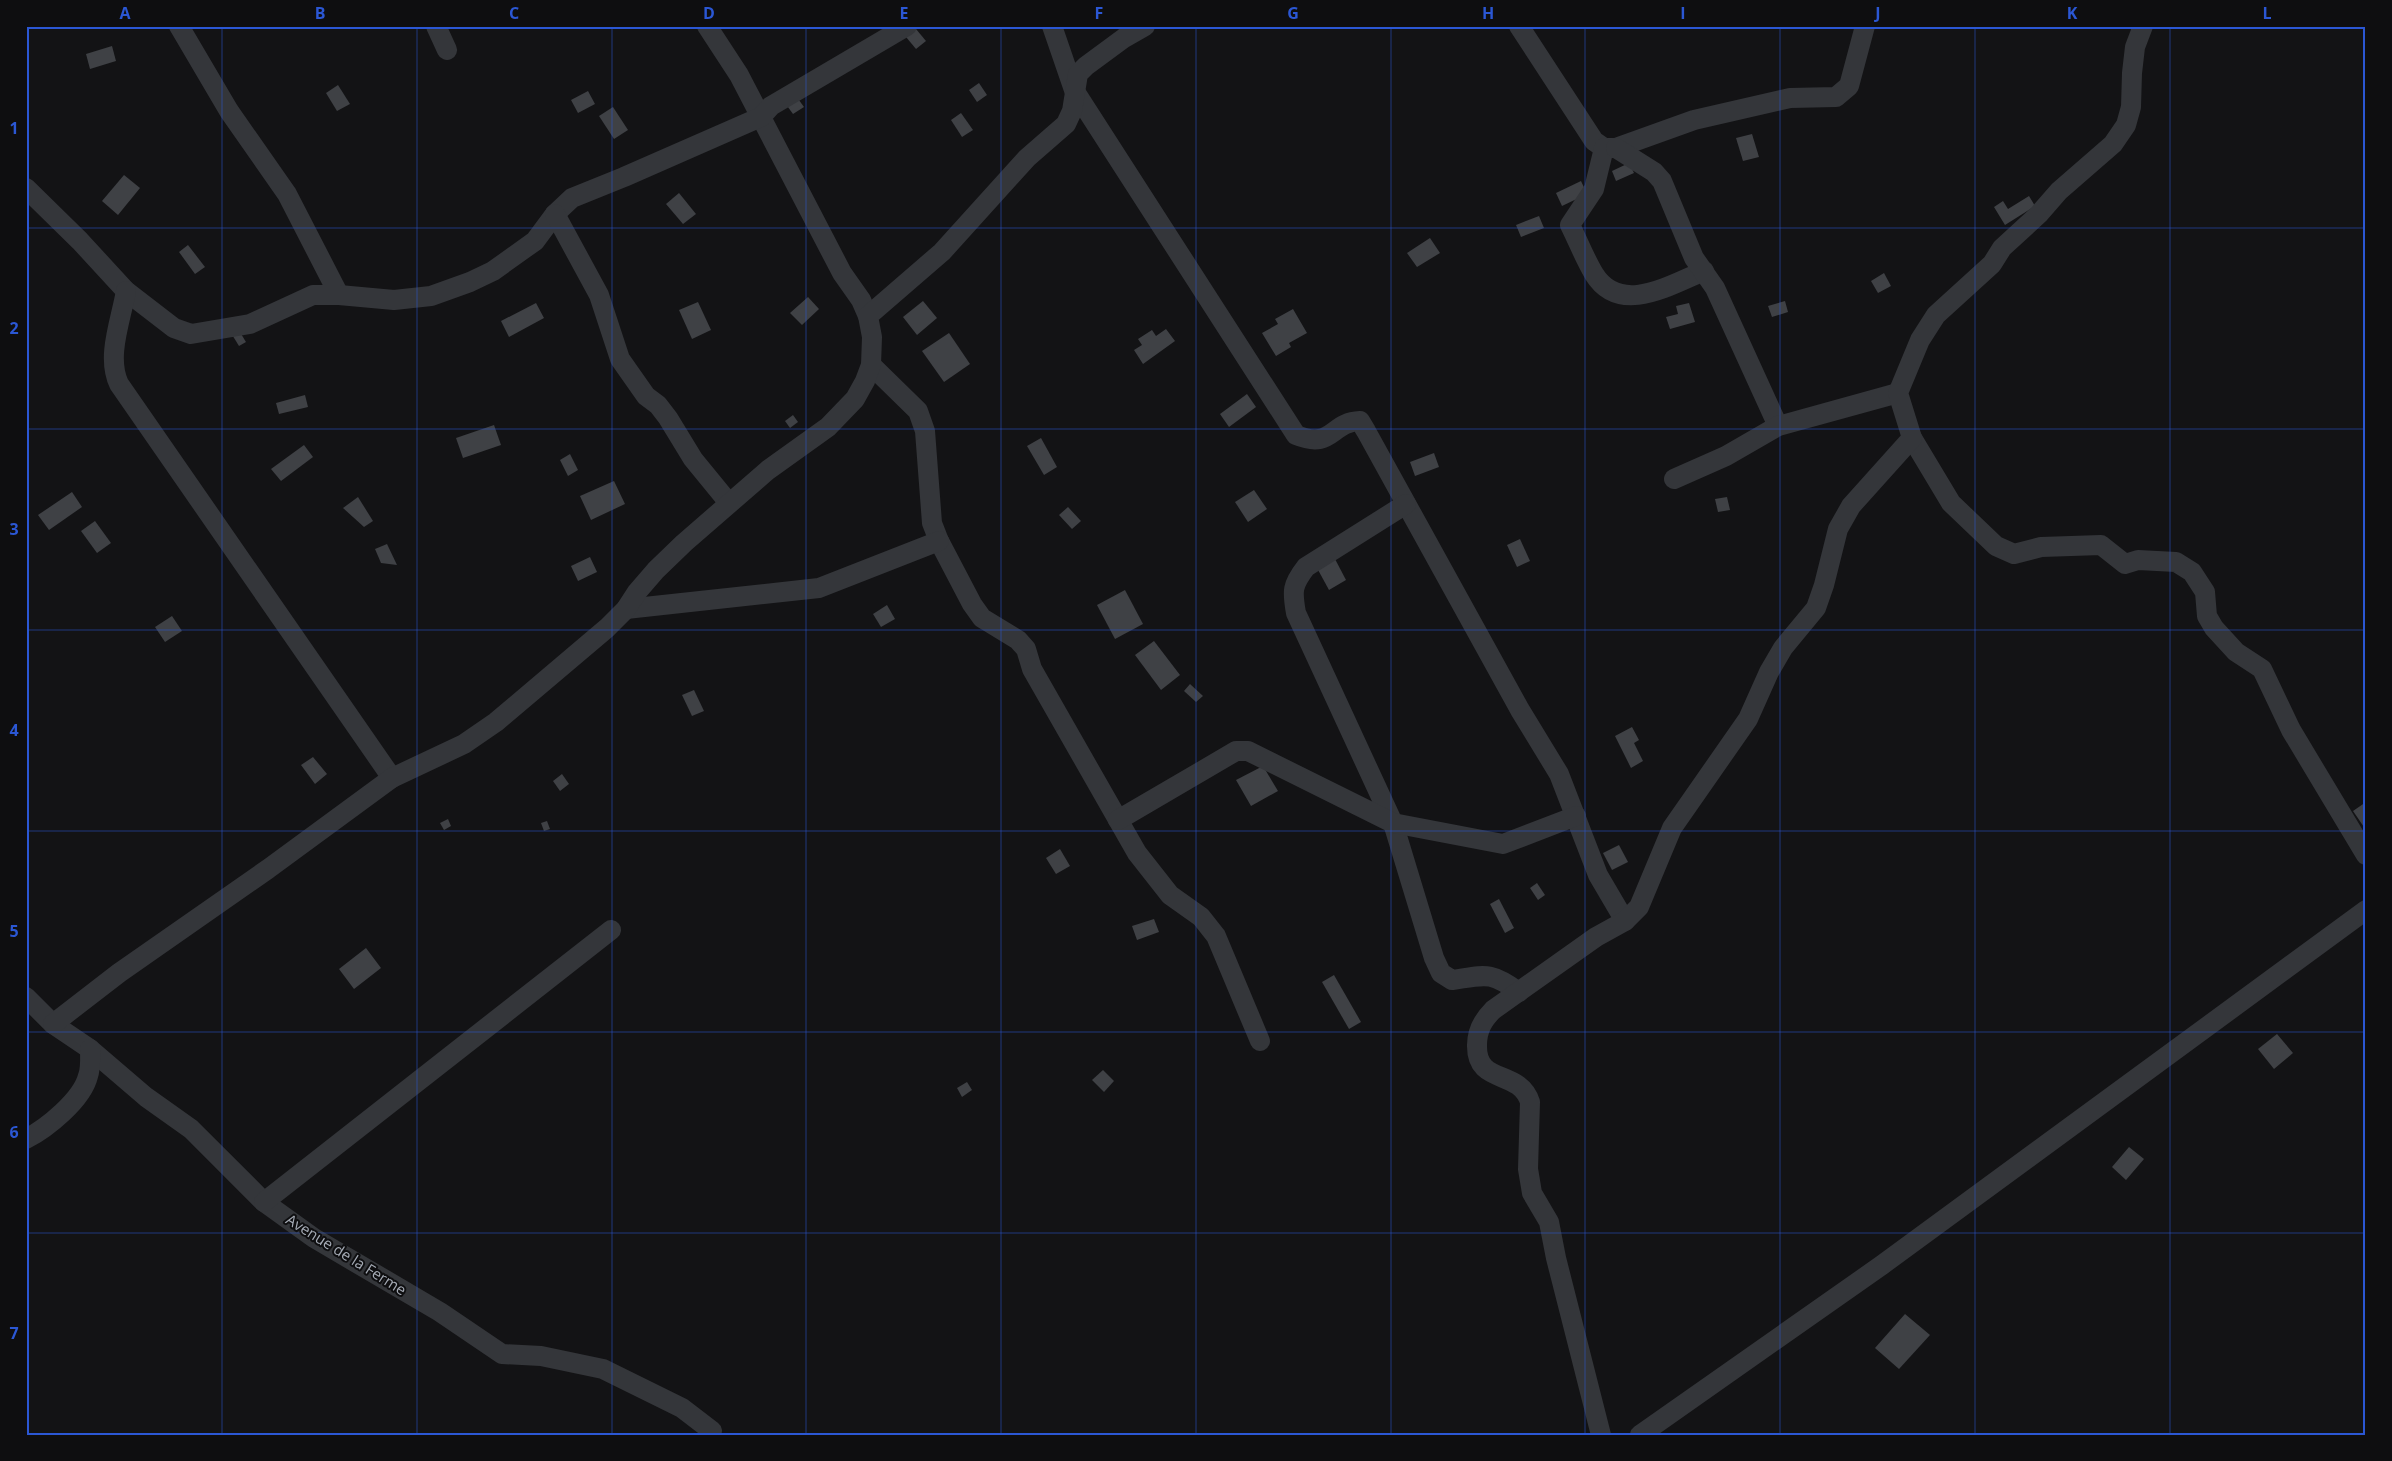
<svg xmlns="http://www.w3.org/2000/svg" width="2392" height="1461" viewBox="0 0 2392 1461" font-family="'Open Sans',sans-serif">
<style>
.building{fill:#3f4145}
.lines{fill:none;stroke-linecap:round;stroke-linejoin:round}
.minor{stroke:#34363a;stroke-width:20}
.grid{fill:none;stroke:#2b57d4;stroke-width:1;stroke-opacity:0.55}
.labels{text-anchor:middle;stroke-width:4;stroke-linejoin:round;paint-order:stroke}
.street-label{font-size:15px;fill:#a5abb5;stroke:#0e0e10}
.neatline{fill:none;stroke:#2b57d4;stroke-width:2}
.grid-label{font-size:16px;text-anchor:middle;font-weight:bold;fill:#2b57d4}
</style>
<rect width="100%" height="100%" fill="#131315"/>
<g class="building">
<path d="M916,29L926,41L916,49L906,37Z"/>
<path d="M112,46L116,61L90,69L86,54Z"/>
<path d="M979,83L987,95L977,102L969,90Z"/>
<path d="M338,85L350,104L337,111L326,93Z"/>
<path d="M588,91L595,104L578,113L571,100Z"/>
<path d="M796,96L804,107L793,114L785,103Z"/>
<path d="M613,107L628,130L614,139L599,116Z"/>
<path d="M961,113L973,130L962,137L951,120Z"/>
<path d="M1752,134L1759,157L1743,161L1736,138Z"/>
<path d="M1629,163L1634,173L1616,181L1612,171Z"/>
<path d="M124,175L140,188L118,215L102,201Z"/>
<path d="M1581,181L1587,194L1562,206L1556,193Z"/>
<path d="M679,193L696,214L683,224L666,204Z"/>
<path d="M2029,196L2035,206L2005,225L1994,207L2003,201L2008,209Z"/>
<path d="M1539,216L1544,228L1521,237L1516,225Z"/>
<path d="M1430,238L1440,253L1417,267L1407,253Z"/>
<path d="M188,245L205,267L195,274L179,252Z"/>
<path d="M1884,273L1891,286L1878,293L1871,281Z"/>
<path d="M808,297L819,309L802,325L790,313Z"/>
<path d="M923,301L937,318L917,335L903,317Z"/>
<path d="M1785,301L1788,312L1772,317L1768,306Z"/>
<path d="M698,302L711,330L692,339L679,310Z"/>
<path d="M536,303L544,318L509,337L501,321Z"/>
<path d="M1689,303L1695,322L1670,329L1666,317L1678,314L1676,306Z"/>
<path d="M1293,309L1307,333L1289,343L1291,347L1276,356L1262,333L1278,324L1275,319Z"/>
<path d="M238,329L246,342L239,346L231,333Z"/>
<path d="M1166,329L1175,341L1143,364L1134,350L1142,345L1138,339L1152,330L1156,336Z"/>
<path d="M949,333L970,364L944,382L922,351Z"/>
<path d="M1247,394L1256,407L1229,427L1220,414Z"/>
<path d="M305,395L308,407L279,414L276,403Z"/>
<path d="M793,415L798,422L790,428L785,421Z"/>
<path d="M494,425L501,445L463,458L456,438Z"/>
<path d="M1041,438L1057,467L1044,475L1027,446Z"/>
<path d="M304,445L313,457L281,481L271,469Z"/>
<path d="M1434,453L1439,467L1415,476L1410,462Z"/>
<path d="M570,454L578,470L568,476L560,460Z"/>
<path d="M614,481L625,504L591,520L580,496Z"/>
<path d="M1254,490L1267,509L1248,522L1235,502Z"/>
<path d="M72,492L82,507L49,530L38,515Z"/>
<path d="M358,497L373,521L364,527L343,508Z"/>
<path d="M1727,497L1730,510L1718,512L1715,499Z"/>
<path d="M1068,507L1081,521L1072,529L1059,515Z"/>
<path d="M95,521L111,543L97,553L81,531Z"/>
<path d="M1520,539L1530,561L1517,567L1507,545Z"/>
<path d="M387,544L397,565L381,563L375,549Z"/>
<path d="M590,557L597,572L578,581L571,566Z"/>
<path d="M1335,559L1346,580L1329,590L1317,568Z"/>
<path d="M1125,590L1143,624L1115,639L1097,605Z"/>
<path d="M887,605L895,619L881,627L873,614Z"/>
<path d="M172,616L182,631L165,642L155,627Z"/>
<path d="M1154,641L1180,675L1161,690L1135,655Z"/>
<path d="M1190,684L1203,696L1196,702L1184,691Z"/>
<path d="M694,690L704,711L692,716L682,695Z"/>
<path d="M1632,727L1639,740L1634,743L1643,761L1631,768L1615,736Z"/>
<path d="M313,757L327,774L315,784L301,765Z"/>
<path d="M1263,766L1278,791L1251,806L1236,780Z"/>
<path d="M562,774L569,784L560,791L553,781Z"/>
<path d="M2366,802V830L2353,811Z"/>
<path d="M448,819L451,826L444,830L440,823Z"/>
<path d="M547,821L550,829L544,831L541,823Z"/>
<path d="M1619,845L1628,862L1612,870L1603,853Z"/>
<path d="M1060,849L1070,866L1056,874L1046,858Z"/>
<path d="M1537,883L1545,895L1538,900L1530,888Z"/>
<path d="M1499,899L1514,928L1505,933L1490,904Z"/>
<path d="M1154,919L1159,932L1137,940L1132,926Z"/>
<path d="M366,948L381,968L354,989L339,969Z"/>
<path d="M1334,975L1361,1022L1349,1029L1322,982Z"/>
<path d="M2277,1034L2293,1053L2274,1069L2258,1049Z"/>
<path d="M1103,1070L1114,1081L1104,1092L1092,1080Z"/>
<path d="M967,1082L972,1090L962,1097L957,1088Z"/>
<path d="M2129,1147L2144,1159L2126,1180L2112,1167Z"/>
<path d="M1905,1314L1930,1335L1899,1369L1875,1348Z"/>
</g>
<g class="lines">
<g class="minor">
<path d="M179,26L229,111L287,194L339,295"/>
<path d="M436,26L447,50"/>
<path d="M707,26L739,75L842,273L861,300L868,316"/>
<path d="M1052,26L1074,90L1296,435C1333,450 1330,422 1360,421L1366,431L1520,710L1559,774L1598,875L1625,921"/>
<path d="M1519,26L1594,141L1604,148H1616L1694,120L1790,98L1836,97L1849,86L1865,26"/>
<path d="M1604,148L1594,189L1570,225C1578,241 1585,259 1594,274C1620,316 1670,285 1704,271"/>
<path d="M1616,148L1654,172L1662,181L1694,258L1715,288L1778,426"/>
<path d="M26,188L80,241L126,291L174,328L191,334L250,324L313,295H339L394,300L431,296L470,282L493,271L535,241L555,214L572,198L624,177L761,117L771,106L907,26"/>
<path d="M555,214L599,295L620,359L646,396L658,405L668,418L693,459L729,503"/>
<path d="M126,291C121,320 106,357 119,384L392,778"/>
<path d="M871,365L918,411L925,431L932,523L939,541L972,604L982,618L1018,640L1026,649L1032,669L1137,853L1170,895L1201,917L1216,936L1260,1041"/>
<path d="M1912,438L1951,503L1996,546L2014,554L2041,547L2101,545L2125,564L2138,560L2176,562L2192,572L2205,592L2207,616L2214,628L2236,652L2262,669L2291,730L2366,855"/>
<path d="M1674,479L1726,456L1778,426L1898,393"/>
<path d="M1406,504L1306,567C1292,585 1292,591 1296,613L1393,823L1434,958L1441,973L1452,980C1486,975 1490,971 1519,992"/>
<path d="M626,609L819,588L939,541"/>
<path d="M1118,820L1236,751H1248L1393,823L1503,844L1576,816"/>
<path d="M26,997L53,1024L90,1049L146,1097L191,1129L264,1202L314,1238L440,1312L502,1354L541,1356L603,1369L682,1408L712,1431"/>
<path d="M53,1024L119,973L268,869L392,778L464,744L496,722L607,628L626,609L637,592L656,570L684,543L768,470L828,427L855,399L865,381L871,365L872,337L868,316L942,252L1027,158L1066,124L1072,111L1078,74L1086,66L1124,38L1145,26"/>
<path d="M26,1139C47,1128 82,1100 88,1076C91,1068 90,1058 90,1049"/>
<path d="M264,1202L611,930"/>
<path d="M1601,1435L1556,1258L1549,1222L1532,1193L1528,1169L1530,1102C1519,1068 1476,1086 1477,1045C1477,1030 1483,1020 1493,1010L1596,937L1625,921L1639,907L1672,828L1748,719L1769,672L1783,648L1816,608L1824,585L1838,529L1851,506L1912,438L1898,393L1920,340L1936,315L1992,264L2002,248L2039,214L2059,191L2113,144L2126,125L2131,107L2132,73L2135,47L2143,26"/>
<path d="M1640,1435L1882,1265L2366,910"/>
</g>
</g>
<path class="grid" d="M222,26V1435M417,26V1435M612,26V1435M806,26V1435M1001,26V1435M1196,26V1435M1391,26V1435M1585,26V1435M1780,26V1435M1975,26V1435M2170,26V1435M26,228H2366M26,429H2366M26,630H2366M26,831H2366M26,1032H2366M26,1233H2366"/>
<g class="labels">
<g class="street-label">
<text transform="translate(346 1255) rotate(32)" y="5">Avenue de la Ferme</text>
</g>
</g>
<rect width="2392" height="1461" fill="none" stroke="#0e0e10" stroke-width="55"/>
<rect x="28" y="28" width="2336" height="1406" class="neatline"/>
<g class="grid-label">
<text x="125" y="19">A</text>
<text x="320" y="19">B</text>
<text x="514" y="19">C</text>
<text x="709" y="19">D</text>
<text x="904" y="19">E</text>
<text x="1099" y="19">F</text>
<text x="1293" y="19">G</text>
<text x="1488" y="19">H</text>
<text x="1683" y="19">I</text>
<text x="1878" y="19">J</text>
<text x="2072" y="19">K</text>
<text x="2267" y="19">L</text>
<text x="14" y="134">1</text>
<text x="14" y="334">2</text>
<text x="14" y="535">3</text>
<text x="14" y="736">4</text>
<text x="14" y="937">5</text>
<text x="14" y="1138">6</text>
<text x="14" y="1339">7</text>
</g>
</svg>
